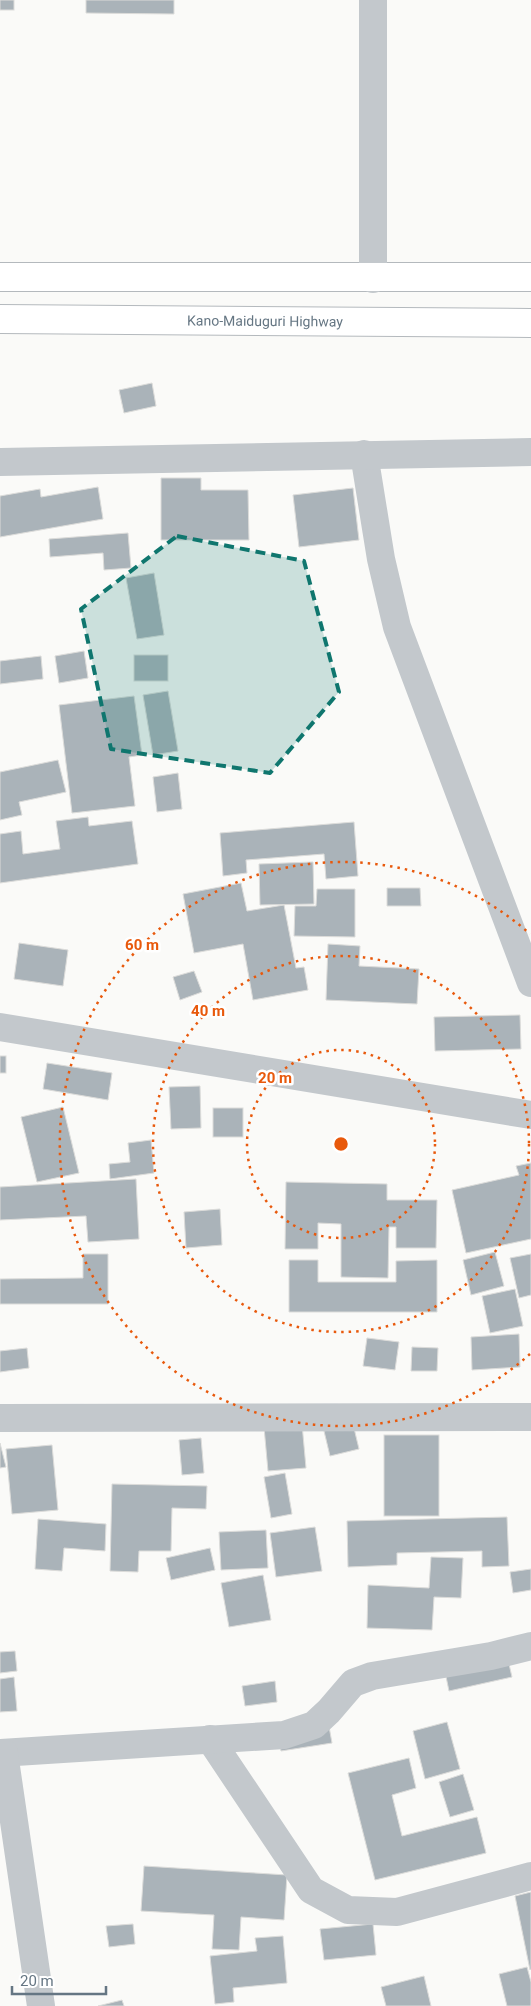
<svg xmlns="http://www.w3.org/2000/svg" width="531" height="2006" viewBox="0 0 531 2006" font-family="Roboto,sans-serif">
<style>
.building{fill:#aab3b9;stroke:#dcdcda}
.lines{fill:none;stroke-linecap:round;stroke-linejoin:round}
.highway-casing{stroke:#b4b9bd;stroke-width:30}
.street{stroke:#c3c8cc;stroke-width:28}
.highway{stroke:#fff;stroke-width:28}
.marked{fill:#0f766e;fill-opacity:0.2;stroke:#0f766e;stroke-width:4;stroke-dasharray:10 6;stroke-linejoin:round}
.ring{fill:none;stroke:#e8590c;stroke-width:2.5;stroke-dasharray:2.5 5}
.labels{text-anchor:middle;stroke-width:5;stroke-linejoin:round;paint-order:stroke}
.street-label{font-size:14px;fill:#657683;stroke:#fff}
.centre{fill:#e8590c;stroke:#fff;stroke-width:2.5}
.ring-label{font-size:15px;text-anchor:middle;font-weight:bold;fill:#e8590c;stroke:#fff;stroke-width:5;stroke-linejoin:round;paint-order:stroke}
</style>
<rect width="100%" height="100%" fill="#fafaf8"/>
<g class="building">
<rect x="0" y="0" width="14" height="10"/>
<path d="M86,0H174V14L86,13Z"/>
<path d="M152,383L156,406L124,413L119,390Z"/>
<path d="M161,478H201V490H248L249,540H161Z"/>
<path d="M98,487L103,519L0,537V496L40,489L41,497Z"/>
<path d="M353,488L359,540L299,547L293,495Z"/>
<path d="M128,533L131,568L104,570L103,553L50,557L49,539Z"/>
<path d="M154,573L164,635L137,639L126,578Z"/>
<path d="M84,651L88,678L59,683L55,656Z"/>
<rect x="134" y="655" width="34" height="26"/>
<path d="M41,656L43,679L0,684V661Z"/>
<path d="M168,691L178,751L153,755L143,695Z"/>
<path d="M134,696L142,755L129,757L135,806L72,813L59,705Z"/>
<path d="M58,760L66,792L19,802L22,815L0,820V772Z"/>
<path d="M178,773L182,809L157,812L153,777Z"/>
<path d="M88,817L89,826L132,821L138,864L0,883V834L21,831L23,854L60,849L56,821Z"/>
<path d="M354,822L358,876L326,879L324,854L246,860L247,873L223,876L220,833Z"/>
<path d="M313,862L314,904L260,905L259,864Z"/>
<path d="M241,883L247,911L284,905L296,968L304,967L308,990L253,1000L243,944L194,953L183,894Z"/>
<path d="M387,888H420L421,906H387Z"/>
<path d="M317,889H355V937L294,936L295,906H316Z"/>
<path d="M19,943L68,950L63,986L14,979Z"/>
<path d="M328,944L360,946L359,966L419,969L417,1004L326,1000Z"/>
<path d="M194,971L202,992L180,1000L173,977Z"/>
<path d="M520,1015L521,1049L435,1051L434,1017Z"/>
<rect x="0" y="1056" width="6" height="17"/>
<path d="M47,1063L112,1073L108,1100L43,1089Z"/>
<path d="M200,1086L201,1128L171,1129L169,1087Z"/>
<path d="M63,1107L79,1173L37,1182L21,1117Z"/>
<rect x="213" y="1108" width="30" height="29"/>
<path d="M151,1140L154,1173L110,1179L109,1164L130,1162L128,1143Z"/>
<path d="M531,1163V1239L466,1253L452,1190L519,1175L516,1166Z"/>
<path d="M136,1179L139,1239L88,1242L86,1216L0,1220V1187Z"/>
<path d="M286,1182L387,1184V1200H437L436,1248H396V1227H389L388,1278L341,1277V1224L318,1223V1249H285Z"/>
<path d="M220,1209L222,1245L186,1248L184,1212Z"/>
<path d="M495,1252L504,1286L471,1295L463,1260Z"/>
<path d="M83,1254H108V1304H0V1279L83,1278Z"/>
<path d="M531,1254V1295L519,1298L510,1258Z"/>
<path d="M289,1260H318V1282H396V1261L437,1260V1312H289Z"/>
<path d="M515,1289L523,1326L490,1333L482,1296Z"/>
<path d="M519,1334L520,1367L472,1370L471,1337Z"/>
<path d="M367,1338L399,1342L395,1370L363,1366Z"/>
<path d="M412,1347L438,1348L437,1371H411Z"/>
<path d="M27,1348L29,1368L0,1372V1351Z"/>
<path d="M302,1424L306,1468L268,1471L264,1427Z"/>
<path d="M353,1424L359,1449L330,1456L324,1431Z"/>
<rect x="384" y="1435" width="55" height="81"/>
<path d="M201,1438L204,1473L182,1475L179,1440Z"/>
<path d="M0,1443L6,1467L0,1468Z"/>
<path d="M52,1445L58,1510L12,1514L6,1449Z"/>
<path d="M285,1473L292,1514L271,1518L264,1477Z"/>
<path d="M112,1484L207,1486L206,1509L172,1508L171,1551H139L138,1572L110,1571Z"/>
<path d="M507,1517L509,1566L482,1567V1551L397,1553V1565L348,1567L347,1521Z"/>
<path d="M38,1519L106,1524L105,1551L64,1548L62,1571L35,1569Z"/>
<path d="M315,1527L322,1571L276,1577L270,1533Z"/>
<path d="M266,1530L268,1568L221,1570L219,1532Z"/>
<path d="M210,1548L215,1570L171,1580L166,1558Z"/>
<path d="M431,1557L463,1558L461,1598L434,1597L432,1630L367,1628L368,1585L429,1588Z"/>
<path d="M531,1569V1590L513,1593L510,1572Z"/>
<path d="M263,1575L271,1620L229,1627L221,1583Z"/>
<path d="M505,1647L512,1677L449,1691L443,1662Z"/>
<path d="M15,1651L17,1671L0,1673V1652Z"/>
<path d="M14,1677L17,1711L0,1712V1679Z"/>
<path d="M275,1681L277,1702L245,1706L242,1686Z"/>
<path d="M328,1721L332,1743L281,1751L277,1729Z"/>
<path d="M447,1722L460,1769L425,1779L413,1731Z"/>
<path d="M409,1758L416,1788L392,1795L402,1836L477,1817L486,1853L375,1880L348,1773Z"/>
<path d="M463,1774L474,1810L450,1817L439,1782Z"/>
<path d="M144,1866L287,1875L284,1920L241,1917L239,1950L212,1949L214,1915L141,1911Z"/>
<path d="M531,1892V1969L530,1970L515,1896Z"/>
<path d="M133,1924L135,1944L109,1947L106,1926Z"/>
<path d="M373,1924L376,1955L324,1960L320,1929Z"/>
<path d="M283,1936L287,1983L233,1988L234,2002L215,2004L210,1956L257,1951L255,1938Z"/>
<path d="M527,1967L531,1982V2006H507L499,1974Z"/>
<path d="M424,1976L431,2006H386L381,1987Z"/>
<path d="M122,2000L124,2006H98Z"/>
</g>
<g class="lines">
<g class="highway-casing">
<g id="highway">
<path d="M0,277H531"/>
<path id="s1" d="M0,319L531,323"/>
</g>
</g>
<g class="street">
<path d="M373,0V279"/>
<path d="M364,454L381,559L397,627L531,983"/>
<path d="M0,462L531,452"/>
<path d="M0,1027L531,1115"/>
<path d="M0,1418L531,1417"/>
<path d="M210,1739L311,1890L348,1910L397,1912L531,1876"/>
<path d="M0,1753L284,1735L314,1725L329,1711L353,1683L372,1676L491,1656L531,1646"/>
<path d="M4,1753L41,2006"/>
</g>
<use href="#highway" class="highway"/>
</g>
<path class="marked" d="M177,536L304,561L339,692L270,773L111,749L81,609Z"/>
<g class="ring">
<circle cx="341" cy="1144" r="94"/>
<circle cx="341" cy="1144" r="188"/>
<path d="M530 1354A282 282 0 1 1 530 934"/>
</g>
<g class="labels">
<g class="street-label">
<text dy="5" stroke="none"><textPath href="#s1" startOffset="265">Kano-Maiduguri Highway</textPath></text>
</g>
</g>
<circle cx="341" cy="1144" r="8" class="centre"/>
<g class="ring-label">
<text x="142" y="950">60 m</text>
<text x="208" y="1016">40 m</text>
<text x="275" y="1083">20 m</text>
</g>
<path d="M12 1986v8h94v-8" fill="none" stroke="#657683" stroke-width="2.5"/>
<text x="20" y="1986" font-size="15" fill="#657683" stroke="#ffffff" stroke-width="4" paint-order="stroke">20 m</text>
</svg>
